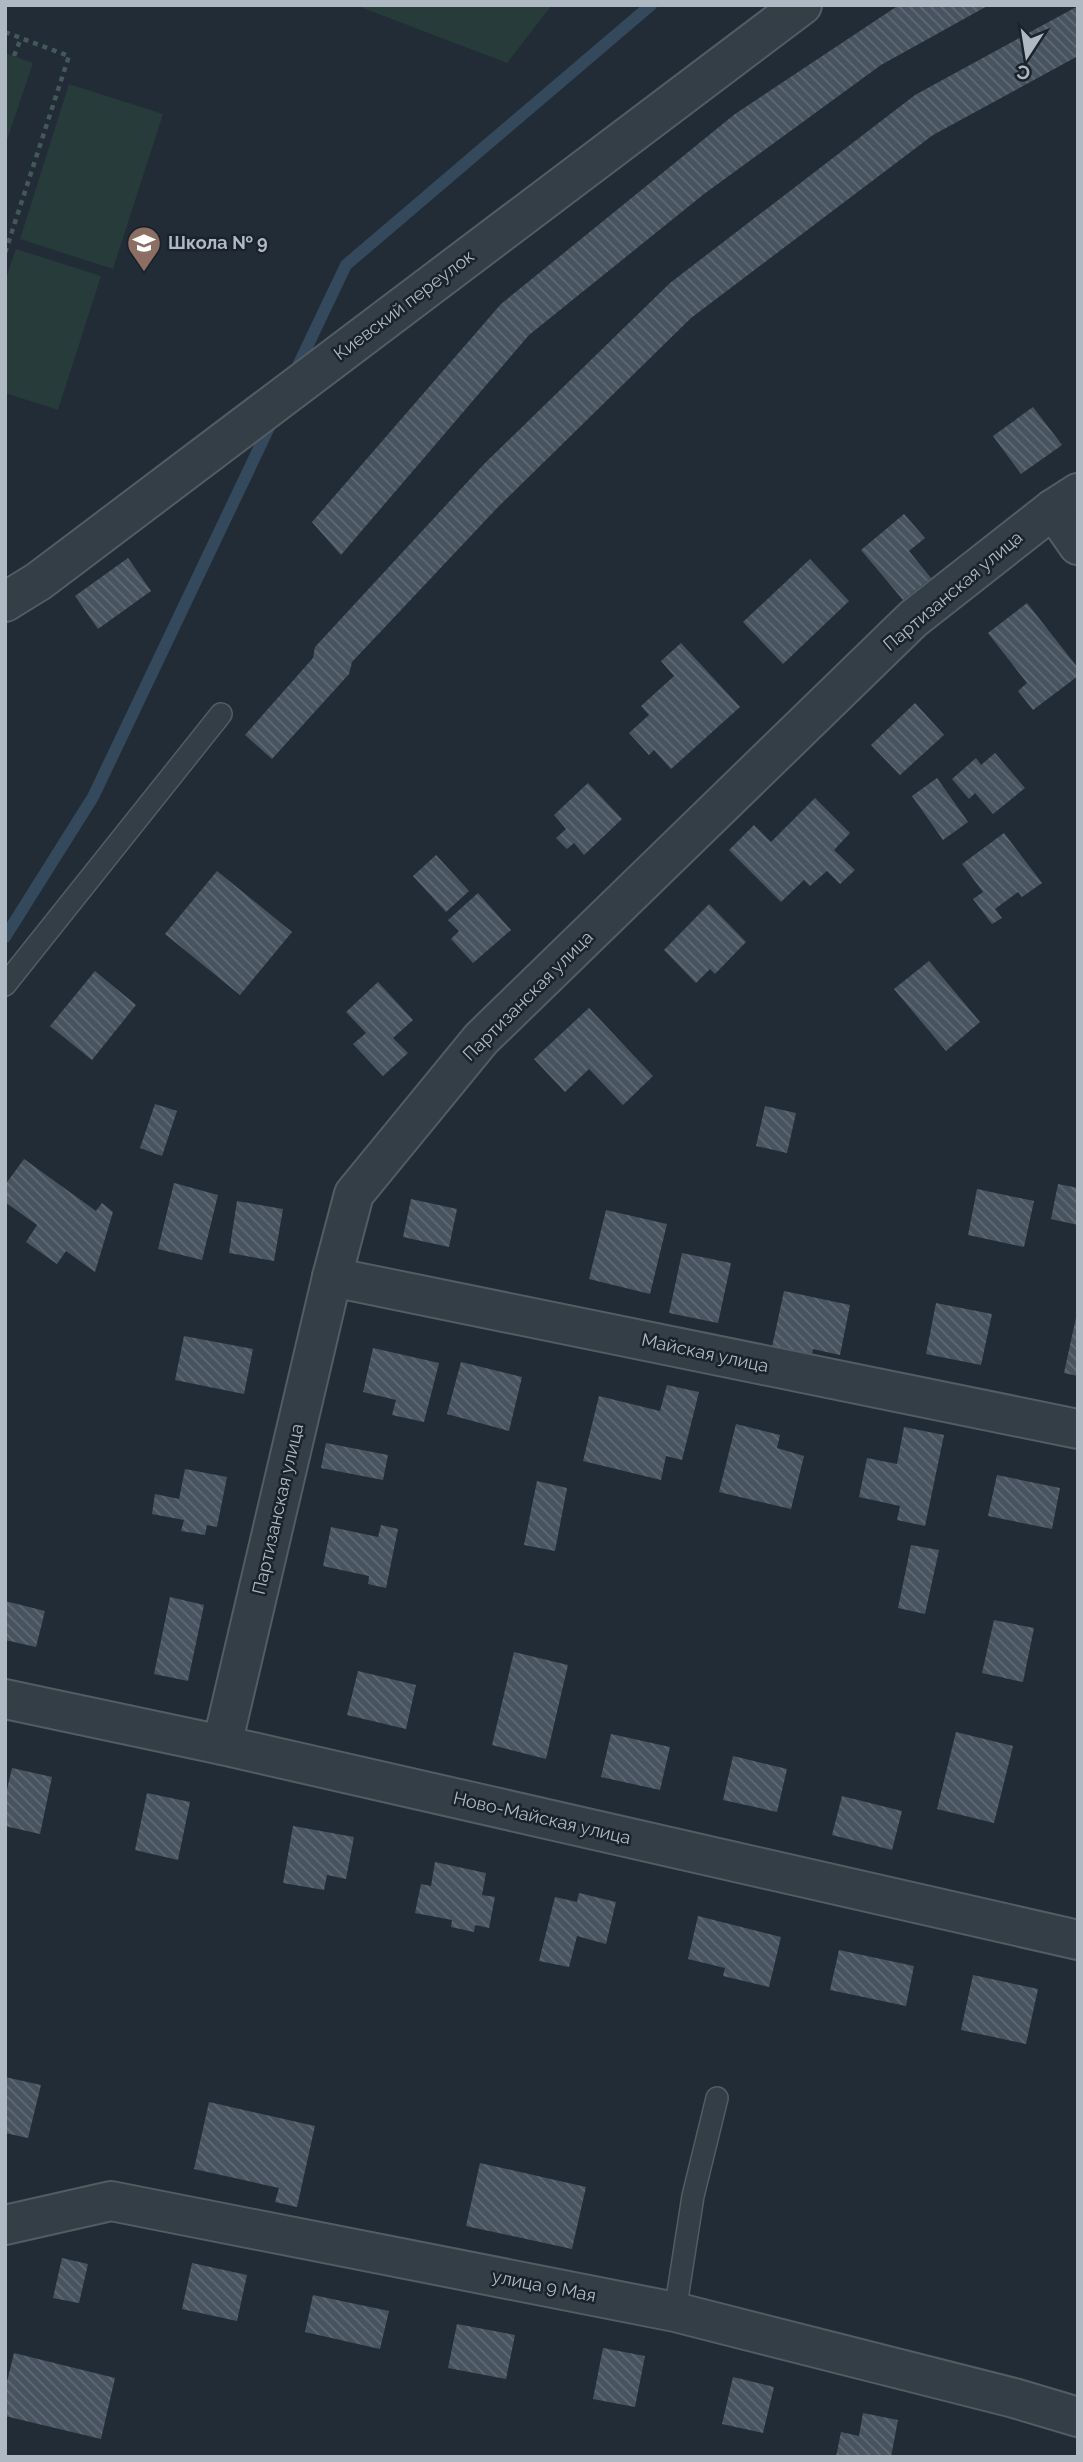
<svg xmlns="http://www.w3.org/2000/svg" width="1083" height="2462" viewBox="0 0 1083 2462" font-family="Raleway,sans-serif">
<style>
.grass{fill:#263b3a}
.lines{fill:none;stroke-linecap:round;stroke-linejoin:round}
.stream{stroke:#35495d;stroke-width:12}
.building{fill:url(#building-back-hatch)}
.lane-casing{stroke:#525c65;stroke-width:24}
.street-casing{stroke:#525c65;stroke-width:42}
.path{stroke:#445859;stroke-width:4.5;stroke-dasharray:5 5;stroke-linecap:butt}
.lane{stroke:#343e47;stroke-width:21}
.street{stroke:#343e47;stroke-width:38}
.labels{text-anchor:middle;stroke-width:5;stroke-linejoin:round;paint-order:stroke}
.poi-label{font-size:18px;font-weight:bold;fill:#afb9c4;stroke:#1a232c;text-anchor:start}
.street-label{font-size:18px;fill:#afb9c4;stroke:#1a232c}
</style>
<defs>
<pattern id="building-back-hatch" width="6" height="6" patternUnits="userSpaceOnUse" patternTransform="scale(1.75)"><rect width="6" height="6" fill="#475460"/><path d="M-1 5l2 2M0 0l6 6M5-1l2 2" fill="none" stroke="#5f6a75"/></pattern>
</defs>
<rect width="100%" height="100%" fill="#212c36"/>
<g class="grass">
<path d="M355,5H552L507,63Z"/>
<path d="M5,53L33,63L5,146Z"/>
<path d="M69,84L163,114L113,269L20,239Z"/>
<path d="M16,249L101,276L58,410L5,393V281Z"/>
</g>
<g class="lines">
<g class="stream">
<path d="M294,374L346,265L651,5"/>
<path d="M5,937L93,797L273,419"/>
</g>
</g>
<g class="building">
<path d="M899,5H989L881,65L704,194L529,335L341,555L312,522L501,304L735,114Z"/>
<path d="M1078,6V56L933,135L691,318L498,507L352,662L349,674L272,759L245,735L313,658L315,647L484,464L670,283L915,95Z"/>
<path d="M1033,407L1062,445L1021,474L993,436Z"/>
<path d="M904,514L925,538L909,551L931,578L903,600L861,550Z"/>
<path d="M128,558L151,591L98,629L75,596Z"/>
<path d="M810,559L849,601L783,664L743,622Z"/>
<path d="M1027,603L1078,668V676L1033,710L1018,691L1027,683L988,633Z"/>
<path d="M681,643L740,707L671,769L654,750L649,755L629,733L649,715L641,706L674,676L661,661Z"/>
<path d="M915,703L944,735L900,775L871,745Z"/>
<path d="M995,753L1025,788L993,814L975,793L969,799L952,779L976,758L981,765Z"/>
<path d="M937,778L968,822L943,840L912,796Z"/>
<path d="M588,783L622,819L584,855L574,843L567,849L556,838L566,829L554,815Z"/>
<path d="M815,798L850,833L834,850L855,870L840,884L827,871L810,886L804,880L781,902L729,850L754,825L771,842Z"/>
<path d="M1004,833L1042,883L1022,897L1018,892L995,909L1002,918L992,924L973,899L983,892L962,864Z"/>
<path d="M436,855L469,891L446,912L413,876Z"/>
<path d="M217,871L292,932L240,995L165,934Z"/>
<path d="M478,893L511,930L473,963L451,939L459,931L448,920Z"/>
<path d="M709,904L746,942L715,974L710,969L696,983L664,950Z"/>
<path d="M929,961L980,1022L946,1051L894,989Z"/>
<path d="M95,971L136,1005L92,1060L50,1026Z"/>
<path d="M378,982L413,1020L393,1038L408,1053L383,1076L353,1044L366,1033L346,1012Z"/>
<path d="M589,1008L653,1076L623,1105L589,1069L565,1092L534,1059Z"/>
<path d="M155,1104L177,1111L162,1156L140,1148Z"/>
<path d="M765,1106L796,1113L787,1153L756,1146Z"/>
<path d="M24,1159L96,1211L102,1203L113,1212L95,1272L66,1251L57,1264L26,1242L37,1225L5,1202V1185Z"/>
<path d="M174,1183L218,1195L202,1260L158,1249Z"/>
<path d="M1058,1184L1078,1188V1225L1051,1219Z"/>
<path d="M977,1189L1034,1201L1024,1247L968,1235Z"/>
<path d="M411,1199L457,1209L449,1247L403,1237Z"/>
<path d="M237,1201L283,1209L274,1261L229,1253Z"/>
<path d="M606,1210L667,1224L650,1294L589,1279Z"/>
<path d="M682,1253L731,1263L718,1323L669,1313Z"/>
<path d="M784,1291L850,1305L840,1355L813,1349L812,1355L772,1347Z"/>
<path d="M936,1303L992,1314L981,1365L926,1354Z"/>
<path d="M1077,1313H1078V1376L1064,1373Z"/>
<path d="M184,1336L253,1349L244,1394L175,1380Z"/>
<path d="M373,1348L439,1363L424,1422L392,1415L396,1400L363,1392Z"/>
<path d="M461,1362L522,1377L509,1431L447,1414Z"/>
<path d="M667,1385L699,1392L682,1460L666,1456L661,1480L583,1461L599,1396L660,1411Z"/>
<path d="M736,1424L780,1435L777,1448L804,1456L791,1509L719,1492Z"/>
<path d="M904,1427L944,1435L925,1526L897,1520L900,1506L859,1497L867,1458L897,1464Z"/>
<path d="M326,1443L388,1455L383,1480L321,1468Z"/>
<path d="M185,1469L227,1477L217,1527L207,1525L205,1535L181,1531L184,1520L152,1514L155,1494L179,1499Z"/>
<path d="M997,1475L1060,1488L1052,1529L988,1516Z"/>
<path d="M537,1481L567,1488L555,1551L524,1545Z"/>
<path d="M381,1525L398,1529L386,1588L368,1584L369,1576L323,1566L331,1527L378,1537Z"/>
<path d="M911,1545L939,1550L925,1614L898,1608Z"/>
<path d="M170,1597L204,1605L188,1681L154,1674Z"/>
<path d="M5,1601L45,1611L36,1647L5,1640Z"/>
<path d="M994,1620L1034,1628L1023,1682L982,1673Z"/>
<path d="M514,1652L568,1665L546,1759L492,1745Z"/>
<path d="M358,1671L416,1685L406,1729L347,1715Z"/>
<path d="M956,1732L1013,1746L994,1823L937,1809Z"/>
<path d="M611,1734L670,1747L660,1790L601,1777Z"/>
<path d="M733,1756L787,1769L777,1812L723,1800Z"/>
<path d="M12,1768L52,1777L40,1834L5,1826V1798Z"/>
<path d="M147,1793L190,1802L178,1860L135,1850Z"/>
<path d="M842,1796L902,1811L892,1850L832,1835Z"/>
<path d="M293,1826L354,1837L346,1879L327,1875L324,1890L283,1883Z"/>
<path d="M435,1862L486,1873L482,1895L495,1897L489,1928L475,1925L474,1932L451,1927L452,1920L415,1913L421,1884L431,1886Z"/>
<path d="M579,1893L616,1902L606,1944L577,1936L569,1967L539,1961L555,1897L577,1902Z"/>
<path d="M698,1916L781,1937L769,1987L723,1976L725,1968L688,1959Z"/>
<path d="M839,1950L914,1966L906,2006L830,1990Z"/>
<path d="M973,1975L1038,1989L1026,2044L961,2030Z"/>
<path d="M5,2077L41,2085L28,2138L5,2133Z"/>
<path d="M209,2102L315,2126L297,2207L275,2202L279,2188L194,2169Z"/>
<path d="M480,2163L586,2187L572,2249L466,2226Z"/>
<path d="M62,2258L88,2264L79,2303L53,2298Z"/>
<path d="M192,2263L247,2275L237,2321L182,2309Z"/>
<path d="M313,2295L389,2311L380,2349L305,2332Z"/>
<path d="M457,2324L515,2335L506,2379L448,2368Z"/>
<path d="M603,2348L645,2356L635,2407L593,2399Z"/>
<path d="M14,2353L115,2378L101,2439L5,2416V2390Z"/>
<path d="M733,2377L774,2387L763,2433L722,2424Z"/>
<path d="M863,2413L898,2420L891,2457H836L841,2432L859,2436Z"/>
</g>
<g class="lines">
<g class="lane-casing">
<g id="lane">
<path d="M5,985L221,714"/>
<path d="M675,2312L693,2196L717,2098"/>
</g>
</g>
<g class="street-casing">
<g id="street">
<path d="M1053,509L1078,545"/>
<path d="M5,602L39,581L802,5"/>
<path d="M332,1277L1078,1429"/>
<path d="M5,1699L222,1745L1078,1940"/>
<path d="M222,1745L332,1277L354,1194L481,1039L913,619L1053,509L1078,493"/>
<path d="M5,2225L111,2201L675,2312L1014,2398L1078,2417"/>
</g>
</g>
<g class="path">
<path d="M5,32L69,56L5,253"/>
<path d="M14,56L21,38"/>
</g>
<use href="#lane" class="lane"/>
<use href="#street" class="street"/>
</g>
<defs>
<g id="school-pin" transform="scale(1.75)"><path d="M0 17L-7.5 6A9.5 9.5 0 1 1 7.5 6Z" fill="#8d6e63" stroke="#1a232c"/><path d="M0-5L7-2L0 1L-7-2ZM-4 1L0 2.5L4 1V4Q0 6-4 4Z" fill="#fff"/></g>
</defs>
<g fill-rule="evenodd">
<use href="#school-pin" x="144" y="243"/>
</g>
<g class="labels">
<g class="poi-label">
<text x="168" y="249">Школа № 9</text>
</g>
<g class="street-label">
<text transform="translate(404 305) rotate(-37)" y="6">Киевский переулок</text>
<text transform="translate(953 591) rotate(-40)" y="6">Партизанская улица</text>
<text transform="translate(528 996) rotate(-45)" y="6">Партизанская улица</text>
<text transform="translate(705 1353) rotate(12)" y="6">Майская улица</text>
<text transform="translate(278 1509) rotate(-77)" y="6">Партизанская улица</text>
<text transform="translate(542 1818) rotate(13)" y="6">Ново-Майская улица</text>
<text transform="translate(544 2286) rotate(11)" y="6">улица 9 Мая</text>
</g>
</g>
<rect width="1083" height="2462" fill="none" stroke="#afb9c4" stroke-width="14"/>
<g transform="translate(1027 56) rotate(192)" stroke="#1a232c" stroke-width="5" paint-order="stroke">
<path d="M0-5L12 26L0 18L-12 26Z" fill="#afb9c4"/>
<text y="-10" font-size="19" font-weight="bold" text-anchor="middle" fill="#afb9c4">С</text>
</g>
</svg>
